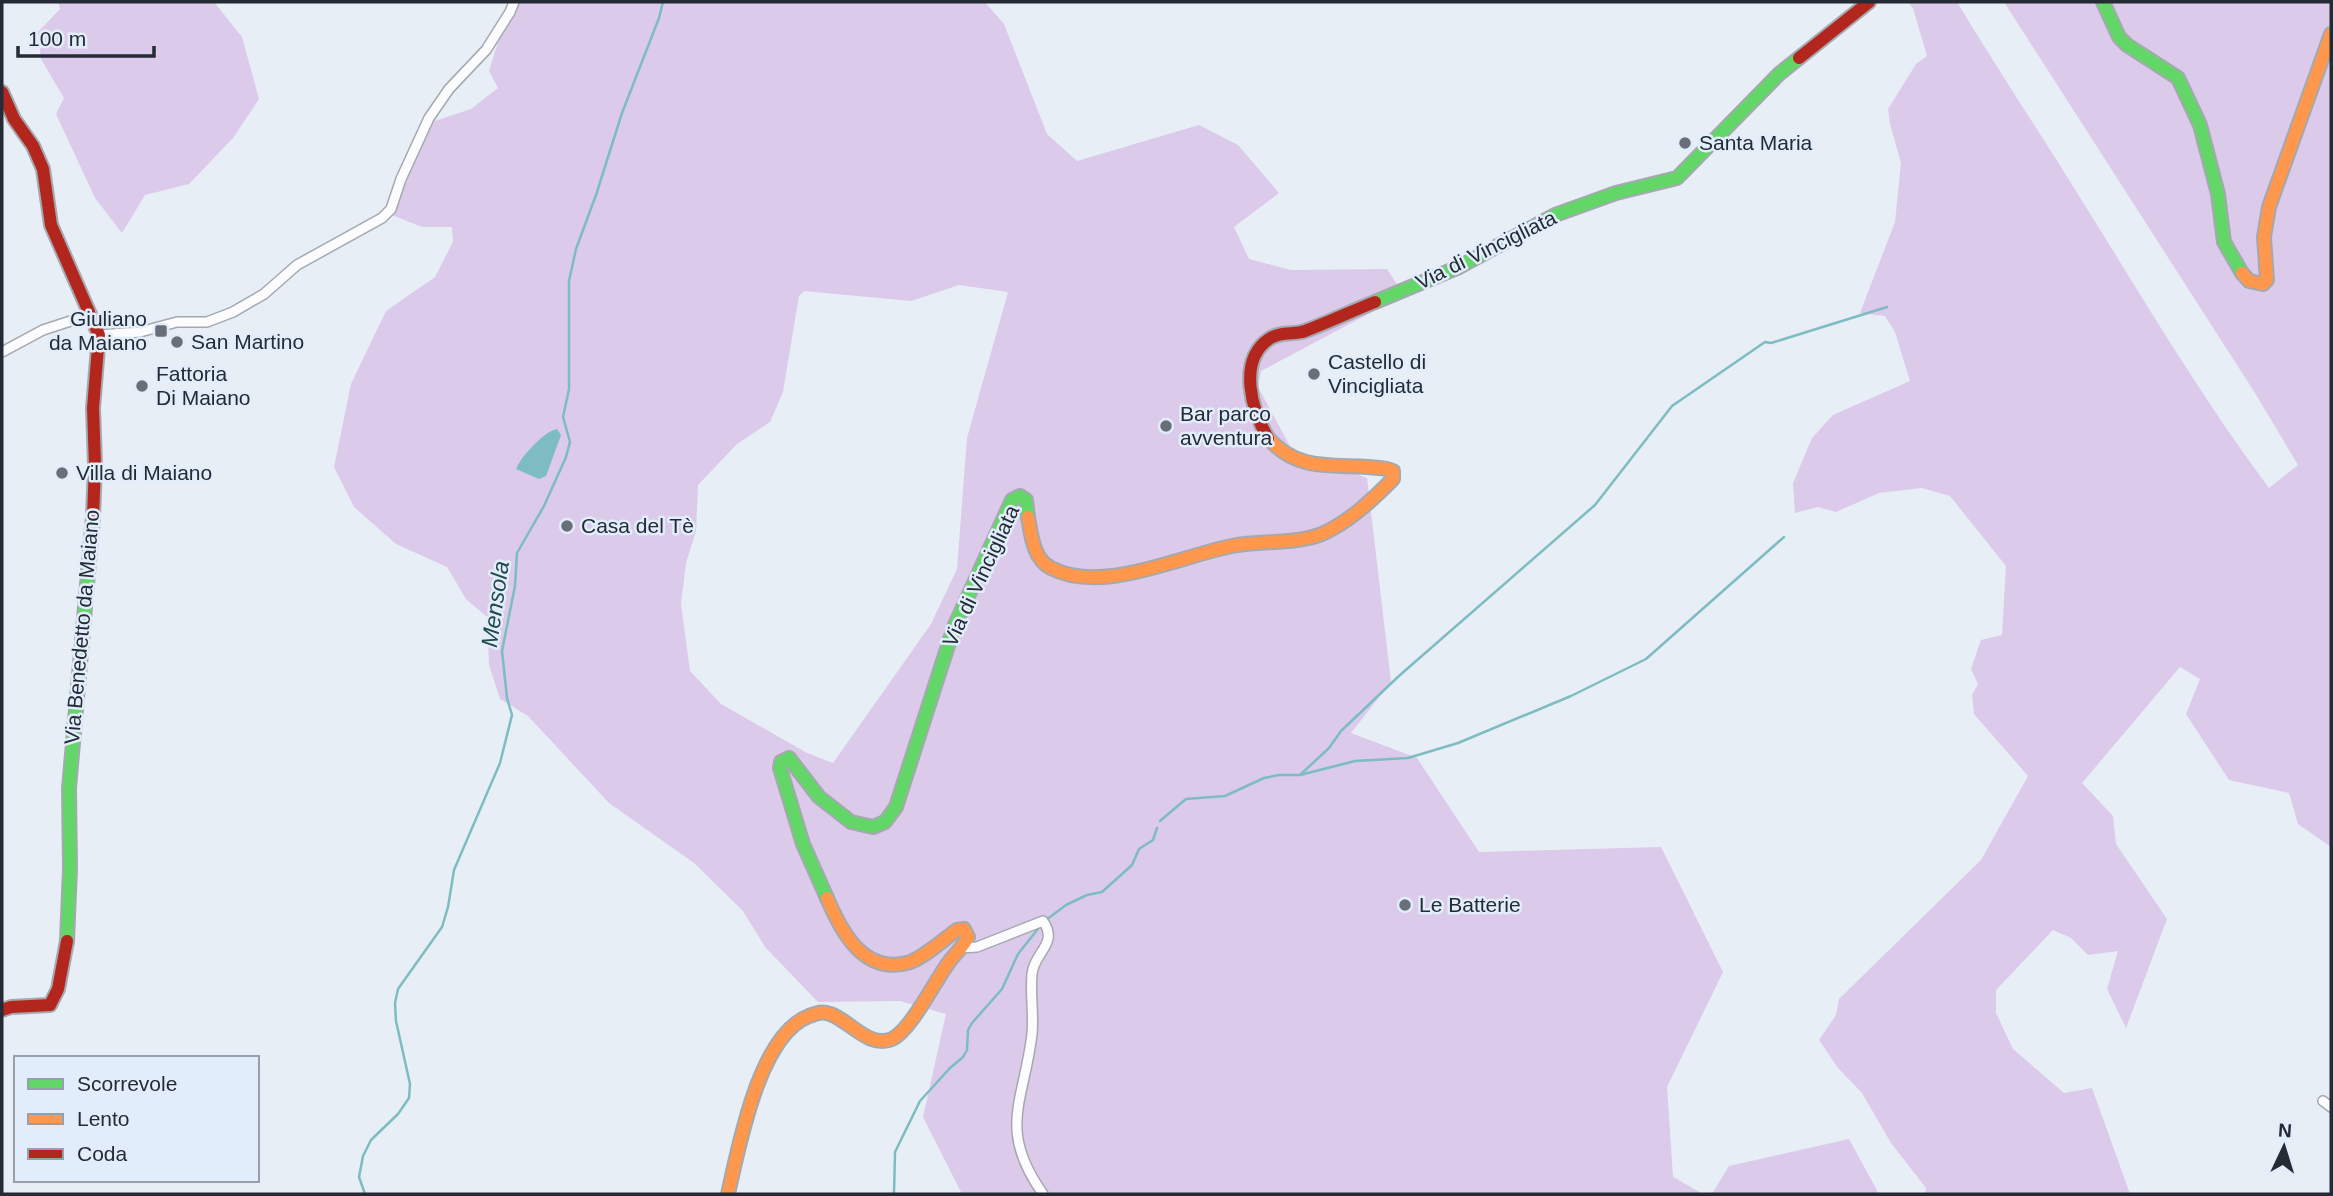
<svg xmlns="http://www.w3.org/2000/svg" width="2333" height="1196" viewBox="0 0 2333 1196" font-family="Arial,sans-serif">
<style>
.forest{fill:#dbcaea;fill-rule:evenodd}
.water{fill:#7dbcc0}
.lines{fill:none;stroke-linecap:round;stroke-linejoin:round}
.stream{stroke:#7dbcc0;stroke-width:2.5}
.street-casing{stroke:#a4a9b0;stroke-width:12}
.fast-casing{stroke:#a4a9b0;stroke-width:16}
.slow-casing{stroke:#a4a9b0;stroke-width:16}
.jam-casing{stroke:#a4a9b0;stroke-width:16}
.street{stroke:#fcfcfe;stroke-width:9}
.fast{stroke:#63d668;stroke-width:12}
.slow{stroke:#ff974d;stroke-width:12}
.jam{stroke:#b3261e;stroke-width:12}
.poi-dot{fill:#696f78;stroke:#e2edfb;stroke-width:2.5}
.labels{text-anchor:middle;stroke-width:5;stroke-linejoin:round;paint-order:stroke}
.poi-label{font-size:21px;fill:#252b34;stroke:#e2edfb;text-anchor:start}
.street-label{font-size:21px;fill:#252b34;stroke:#e2edfb}
.water-label{font-size:23px;font-style:italic;fill:#224a4c;stroke:#e2edfb}
</style>
<rect width="100%" height="100%" fill="#e8eef5"/>
<g class="forest">
<path d="M58,2H214L242,37L259,99L233,138L189,184L145,195L122,233L95,198L56,114L64,98L41,59L38,32L60,9Z"/>
<path d="M517,2H985L1004,24L1047,134L1077,161L1199,125L1238,145L1279,193L1234,227L1249,259L1291,270L1387,269L1404,295L1261,371L1258,387L1291,448L1367,478L1391,682L1351,733L1417,758L1479,852L1661,847L1723,972L1667,1087L1673,1177L1703,1194H962L923,1117L946,1014L900,1001L818,1002L765,947L743,911L694,863L609,803L528,716L500,699L489,665L487,617L466,599L447,567L396,544L354,507L334,467L351,384L386,311L435,277L453,242L452,227H422L392,215L432,122L471,109L498,88L489,71L498,42ZM959,285L1008,292L967,438L957,569L931,624L833,763L807,753L721,704L690,671L681,604L686,563L696,531L698,485L737,444L770,422L783,392L799,296L804,291L911,301Z"/>
<path d="M1908,2H1957C1998,70 2042,136 2084,204C2144,300 2201,397 2269,488L2298,465L2255,393L2004,2H2331V847L2298,824L2289,793L2229,780L2186,714L2200,679L2180,667L2082,783L2113,816L2116,844L2167,919L2126,1028L2107,989L2118,951L2088,955L2071,938L2053,930L1996,990V1013L2013,1049L2064,1093L2092,1088L2130,1194H1925L1926,1188L1891,1143L1862,1093L1838,1068L1819,1040L1836,1015L1839,999L1981,860L2028,776L1974,714L1972,695L1978,684L1971,669L1981,640L2002,635L2006,566L1950,496L1922,488L1879,493L1836,512L1818,507L1795,513L1793,483L1812,438L1833,415L1910,381L1895,332L1885,316L1860,313L1895,222L1901,163L1890,124L1888,109L1916,64L1927,56L1913,8Z"/>
<path d="M1849,1139L1879,1194H1712L1729,1166Z"/>
</g>
<path class="water" d="M557,429L561,435L546,476L539,479L516,469C521,456 545,431 557,429Z"/>
<g class="lines">
<g class="stream">
<path d="M1300,775L1329,748L1341,731L1400,675L1595,505L1672,406L1765,342L1771,343L1887,307"/>
<path d="M1160,821L1186,799L1225,796L1264,778L1279,775H1300L1355,761L1408,758L1458,743L1571,696L1646,659L1784,537"/>
<path d="M1046,920L1066,905L1087,895L1102,892L1132,865L1139,849L1153,840L1157,828"/>
<path d="M365,1194L359,1177L363,1156L371,1140L398,1114L409,1098L410,1084L396,1021L395,1003L398,989L442,927L448,907L454,870L500,763L512,715L507,698L502,651L515,586L517,553L544,506L566,457L570,442L563,417L569,389V281L576,249L596,195L622,113L659,18L663,2"/>
<path d="M894,1194L895,1152L920,1101L950,1068L963,1057L967,1050L968,1030L972,1023L1002,989L1018,954L1041,925"/>
</g>
<g class="street-casing">
<g id="street">
<path d="M99,335L140,332L177,322H207L233,312L264,294L297,265L382,218L391,209L401,179L429,118L449,89L486,50L510,12L514,2"/>
<path d="M2,352L43,330L92,314"/>
<path d="M959,948L977,947L1043,921C1059,944 1034,952 1032,974C1030,994 1034,1014 1032,1034C1024,1102 997,1129 1043,1194"/>
<path d="M2323,1101L2331,1107"/>
</g>
</g>
<g class="fast-casing">
<g id="fast">
<path d="M2103,2L2119,37L2127,45L2178,78L2200,125L2218,194L2224,242L2242,273"/>
<path d="M1375,302L1459,267L1555,215L1616,193L1677,178L1779,74L1799,58"/>
<path d="M827,898L803,844L780,768L781,762L789,758L819,797L851,822L873,827L885,822L896,807L954,627L1012,500L1020,496L1026,500L1028,517"/>
<path d="M67,941L70,868L69,788L93,517"/>
</g>
</g>
<g class="slow-casing">
<g id="slow">
<path d="M2242,273L2249,281L2263,284L2267,280L2264,237L2269,207L2331,34"/>
<path d="M1028,517C1031,534 1033,559 1051,568C1102,595 1180,556 1232,546C1262,540 1293,545 1322,534C1349,522 1372,500 1393,479V471L1387,469C1343,461 1302,477 1268,438"/>
<path d="M728,1194C739,1146 759,1035 809,1016C817,1013 822,1011 830,1014C849,1020 869,1049 892,1039C911,1030 935,981 949,962C955,954 963,947 968,937L964,929L957,930C944,939 921,960 907,963C863,974 841,931 827,898"/>
</g>
</g>
<g class="jam-casing">
<g id="jam">
<path d="M1799,58L1869,2"/>
<path d="M2,92L14,119L33,146L43,169L51,225L99,335L93,408L95,465L93,517"/>
<path d="M1268,438C1252,411 1237,361 1269,339C1280,331 1294,335 1305,331C1329,322 1352,311 1375,302"/>
<path d="M2,1010L11,1007L50,1005L58,989L67,941"/>
</g>
</g>
<use href="#street" class="street"/>
<use href="#fast" class="fast"/>
<use href="#slow" class="slow"/>
<use href="#jam" class="jam"/>
</g>
<g class="poi-dot">
<circle cx="1685" cy="143" r="7"/>
<rect x="154" y="324" width="14" height="14" rx="3.5"/>
<circle cx="177" cy="342" r="7"/>
<circle cx="1314" cy="374" r="7"/>
<circle cx="142" cy="386" r="7"/>
<circle cx="1166" cy="426" r="7"/>
<circle cx="62" cy="473" r="7"/>
<circle cx="567" cy="526" r="7"/>
<circle cx="1405" cy="905" r="7"/>
</g>
<g class="labels">
<g class="poi-label">
<text x="1699" y="150">Santa Maria</text>
<text x="147" y="326" text-anchor="end">Giuliano<tspan x="147" dy="24">da Maiano</tspan></text>
<text x="191" y="349">San Martino</text>
<text x="1328" y="369">Castello di<tspan x="1328" dy="24">Vincigliata</tspan></text>
<text x="156" y="381">Fattoria<tspan x="156" dy="24">Di Maiano</tspan></text>
<text x="1180" y="421">Bar parco<tspan x="1180" dy="24">avventura</tspan></text>
<text x="76" y="480">Villa di Maiano</text>
<text x="581" y="533">Casa del Tè</text>
<text x="1419" y="912">Le Batterie</text>
</g>
<g class="street-label">
<text transform="translate(1486 250) rotate(-26)" y="7">Via di Vincigliata</text>
<text transform="translate(981 576) rotate(-65)" y="7">Via di Vincigliata</text>
<text transform="translate(82 627) rotate(-85)" y="7">Via Benedetto da Maiano</text>
</g>
<g class="water-label">
<text transform="translate(495 604) rotate(-82)" y="8">Mensola</text>
</g>
</g>
<rect width="2333" height="1196" fill="none" stroke="#252b34" stroke-width="7"/>
<rect x="14" y="1056" width="245" height="126" fill="#e2edfb" stroke="#969fab" stroke-width="2"/>
<rect x="28" y="1079" width="35" height="10" fill="#63d668" stroke="#969fab" stroke-width="2"/>
<text x="77" y="1091" font-size="21" fill="#252b34">Scorrevole</text>
<rect x="28" y="1114" width="35" height="10" fill="#ff974d" stroke="#969fab" stroke-width="2"/>
<text x="77" y="1126" font-size="21" fill="#252b34">Lento</text>
<rect x="28" y="1149" width="35" height="10" fill="#b3261e" stroke="#969fab" stroke-width="2"/>
<text x="77" y="1161" font-size="21" fill="#252b34">Coda</text>
<g transform="translate(2284 1147) rotate(4)" stroke="#e2edfb" stroke-width="5" paint-order="stroke">
<path d="M0-5L12 26L0 18L-12 26Z" fill="#252b34"/>
<text y="-10" font-size="19" font-weight="bold" text-anchor="middle" fill="#252b34">N</text>
</g>
<path d="M18 46v10h136v-10" fill="none" stroke="#252b34" stroke-width="3.5"/>
<text x="28" y="46" font-size="21" fill="#252b34" stroke="#e2edfb" stroke-width="5" paint-order="stroke">100 m</text>
</svg>
